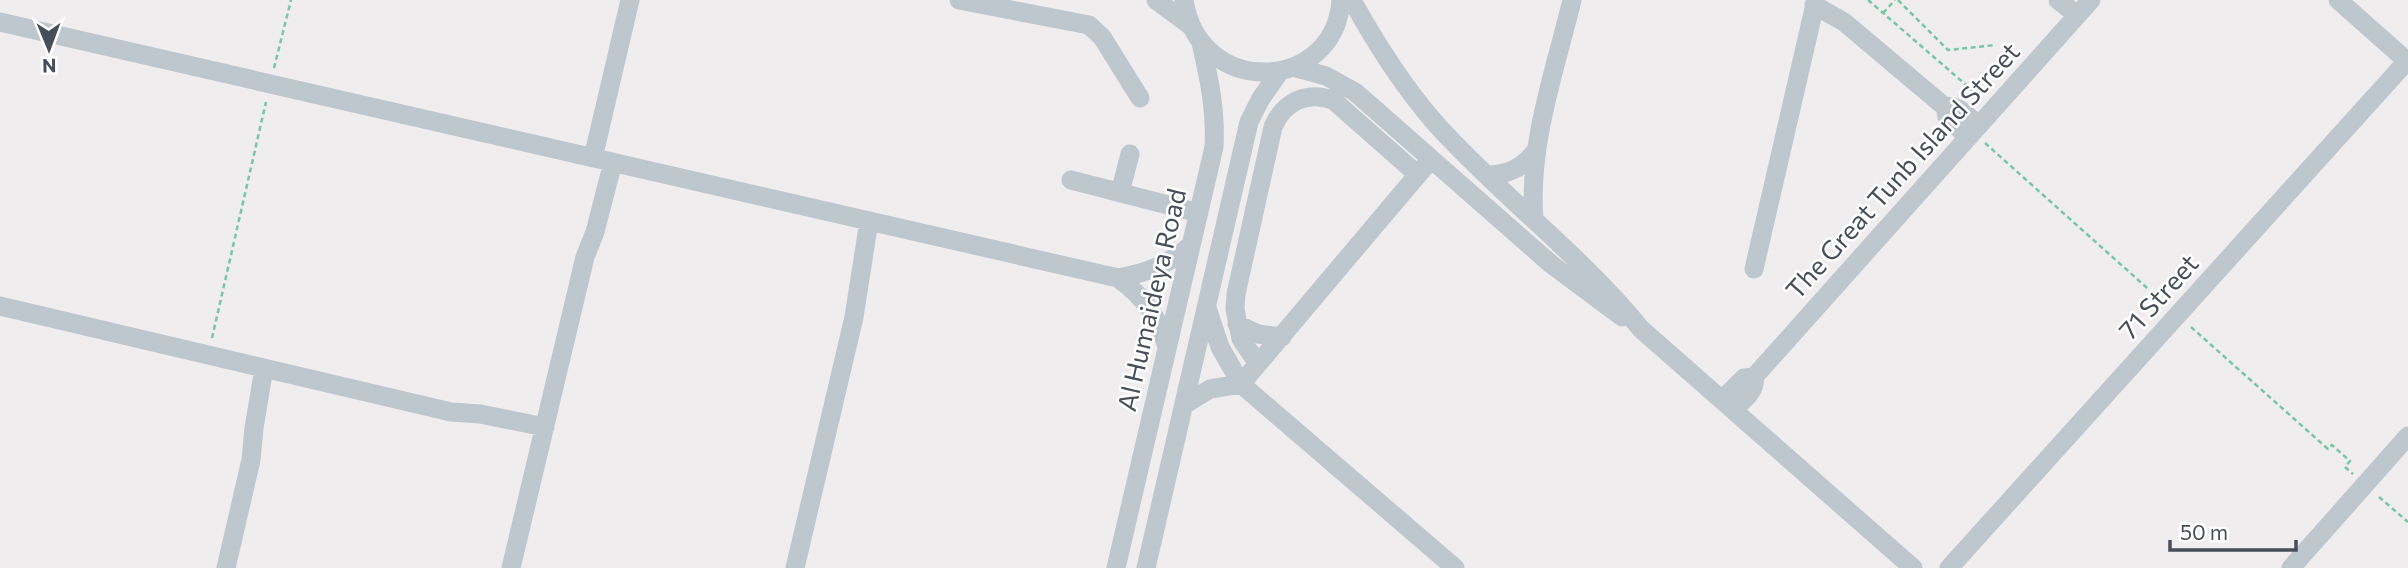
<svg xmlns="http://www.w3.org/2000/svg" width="2408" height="568" font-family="Commissioner,sans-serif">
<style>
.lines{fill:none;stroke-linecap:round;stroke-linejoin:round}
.path{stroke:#78c6a7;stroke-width:2.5;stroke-dasharray:5 3.5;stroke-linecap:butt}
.minor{stroke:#bec6ce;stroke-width:19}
.labels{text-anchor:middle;stroke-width:5;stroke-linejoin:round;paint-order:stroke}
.street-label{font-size:26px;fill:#464e59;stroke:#fff}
</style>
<rect width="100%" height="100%" fill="#efeded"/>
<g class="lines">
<path class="path" d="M1868,0L1980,97
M1898,0L1948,50L1996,45
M1883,13L1895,0
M274,68L291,0
M1985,143L2165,304
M2191,327L2328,449L2332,445L2350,461L2345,467L2353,474
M212,338L266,102
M2379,497L2408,522"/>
<path class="minor" d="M959,0L1089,25L1102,37L1140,98
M1156,0L1191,26
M1184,0C1199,99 1335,93 1341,0
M1352,0C1376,44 1403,86 1436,124C1501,196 1580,254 1641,329L1913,568
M2058,0L2077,15
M2338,0L2408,62
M1814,5L1844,22L1945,107C1959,104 1969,117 1978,126
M0,22L1118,278C1144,297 1158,316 1167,347
M1293,67L1326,76L1355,92L1551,264L1622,317
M1945,107L1947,117L1968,137
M593,158L630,0
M1486,175C1508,175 1523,168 1536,150
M1071,180L1199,213
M1120,193L1130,154
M1534,219C1528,145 1555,71 1572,0
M1754,269L1816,0
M1118,278C1146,273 1168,265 1190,246
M0,306L451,412L480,414L545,427
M1207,308L1220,347L1241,384L1455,568
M1237,324L1258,334L1282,337
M1258,364L1241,339L1235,309L1236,294L1273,127C1284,101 1307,91 1333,100L1418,175
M1722,400L1744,378L1754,377
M1184,405L1210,389L1241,384L1426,165
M1733,410C1742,401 1757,391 1754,377L2091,0
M226,568L251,460L254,428L264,368
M511,568L585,257L595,232L613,162
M795,568L854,317L869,221
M1116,568L1214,147C1216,110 1209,78 1201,43
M1146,568L1249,122L1260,100L1280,71
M1949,568L2407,61
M2291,568L2408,436"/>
</g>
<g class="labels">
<g class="street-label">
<text transform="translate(1903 171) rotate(-48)" y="9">The Great Tunb Island Street</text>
<text transform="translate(2159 297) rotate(-48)" y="9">71 Street</text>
<text transform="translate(1152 300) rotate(-77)" y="9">Al Humaideya Road</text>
</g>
</g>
<g transform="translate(49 49) rotate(179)" stroke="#ffffff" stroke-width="5" paint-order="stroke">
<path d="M0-5L12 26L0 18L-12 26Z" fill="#464e59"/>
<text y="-10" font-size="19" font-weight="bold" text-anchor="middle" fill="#464e59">N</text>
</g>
<path d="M2170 540v10h126v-10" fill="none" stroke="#464e59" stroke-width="3.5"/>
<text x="2180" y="540" font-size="21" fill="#464e59" stroke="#ffffff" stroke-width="5" paint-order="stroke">50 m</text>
</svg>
